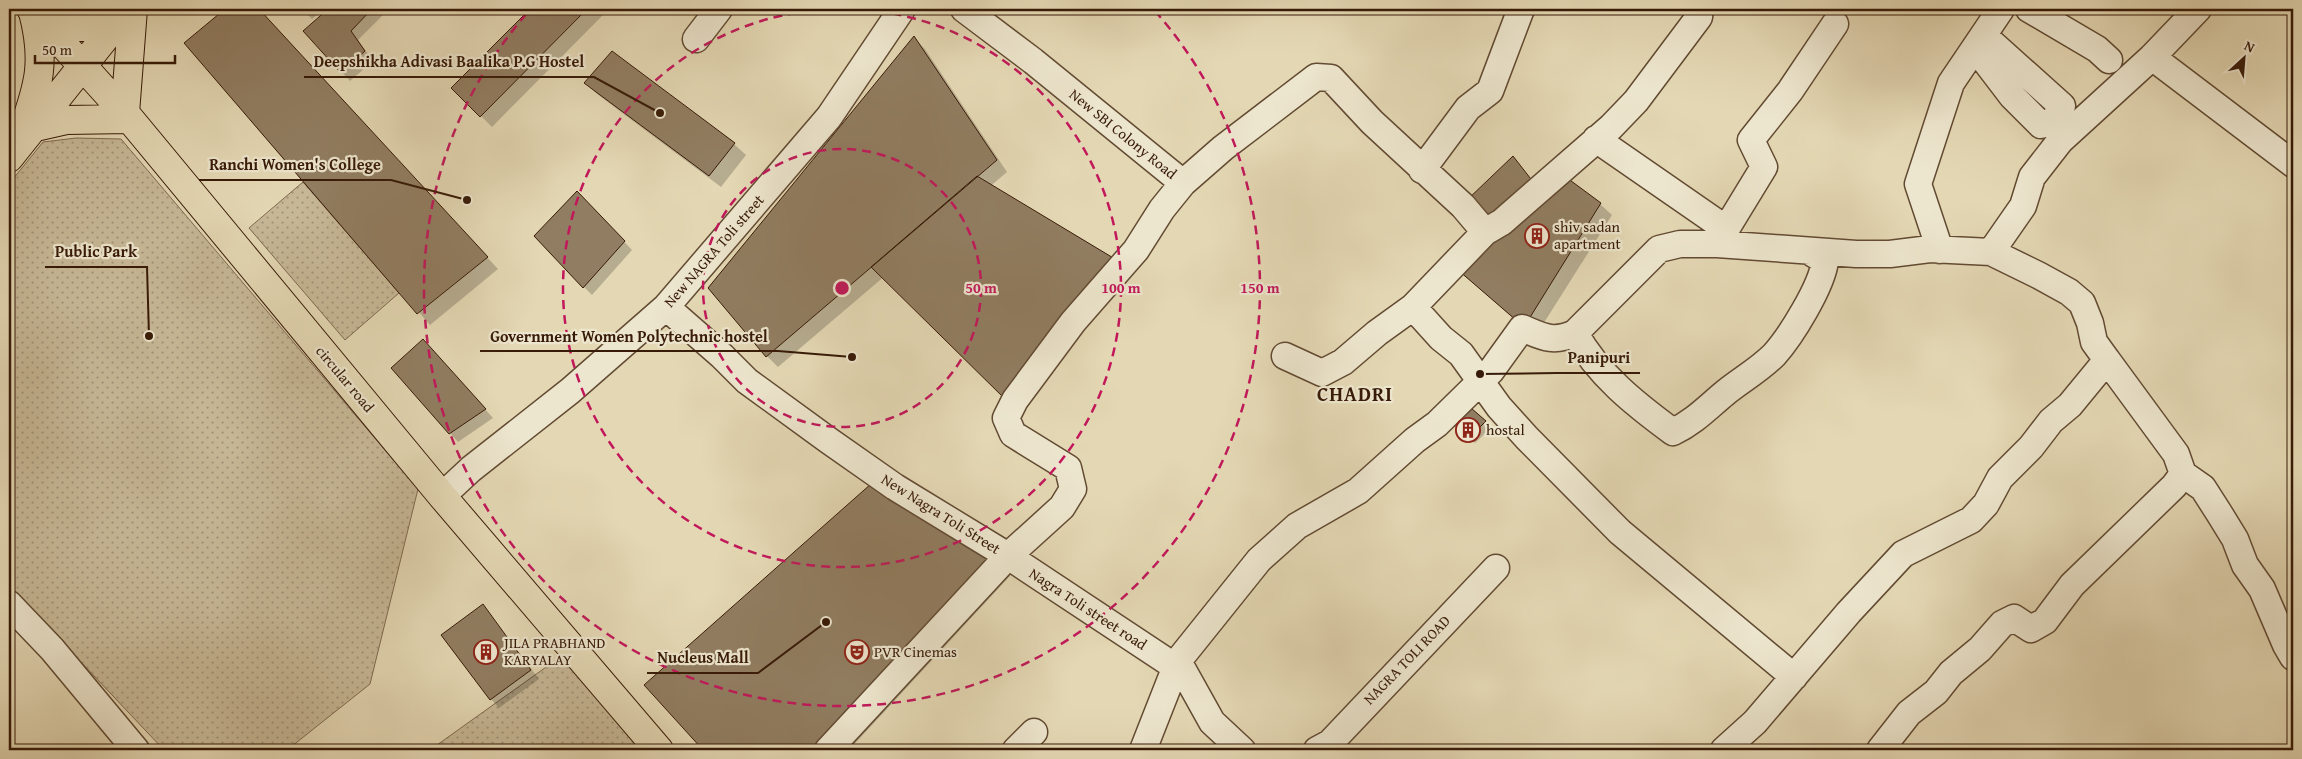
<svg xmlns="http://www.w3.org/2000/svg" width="2302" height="759" font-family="'Gentium Book Plus',serif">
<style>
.green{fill:url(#green-dots);stroke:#7f694f}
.shadow{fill:#0003}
.building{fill:#917d61;stroke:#371a07}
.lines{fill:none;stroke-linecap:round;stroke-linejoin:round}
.minor-casing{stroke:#624a32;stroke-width:29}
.major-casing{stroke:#371a07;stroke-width:30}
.minor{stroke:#ede6ce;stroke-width:26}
.major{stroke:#e4d8b4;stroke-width:28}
.ring{fill:none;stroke:#c2185b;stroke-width:2.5;stroke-dasharray:9 6}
.labels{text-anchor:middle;stroke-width:4.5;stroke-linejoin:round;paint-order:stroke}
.street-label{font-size:15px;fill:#371a07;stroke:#ede6ce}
.poi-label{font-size:15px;fill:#371a07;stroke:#ede6ce;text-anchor:start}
.district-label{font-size:20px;font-weight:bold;letter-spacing:1px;fill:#371a07;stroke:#ede6ce}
.centre{fill:#c2185b;stroke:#ede6ce;stroke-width:2.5}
.ring-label{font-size:15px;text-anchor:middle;font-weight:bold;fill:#c2185b;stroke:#ede6ce;stroke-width:4.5;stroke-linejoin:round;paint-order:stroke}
.leader{fill:none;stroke:#371a07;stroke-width:2}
.callout-dot{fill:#371a07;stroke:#ede6ce;stroke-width:2}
.callout-label{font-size:16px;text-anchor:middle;font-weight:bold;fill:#371a07;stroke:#ede6ce;stroke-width:4.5;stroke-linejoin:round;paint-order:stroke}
</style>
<defs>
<pattern id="green-dots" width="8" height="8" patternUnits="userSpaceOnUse" patternTransform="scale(1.25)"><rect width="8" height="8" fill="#c7b897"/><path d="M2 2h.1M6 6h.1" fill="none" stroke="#a29579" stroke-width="1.8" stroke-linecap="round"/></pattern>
</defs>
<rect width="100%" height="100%" fill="#e4d8b4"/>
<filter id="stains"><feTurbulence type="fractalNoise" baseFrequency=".004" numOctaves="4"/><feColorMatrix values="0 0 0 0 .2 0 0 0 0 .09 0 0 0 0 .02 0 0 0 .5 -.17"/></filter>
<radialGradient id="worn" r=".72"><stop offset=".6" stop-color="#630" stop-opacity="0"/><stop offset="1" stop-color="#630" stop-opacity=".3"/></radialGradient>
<path class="green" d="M76,138L121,139L418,489L370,684L287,750H164L9,586V184L43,142Z
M303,182L399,293L345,340L249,228Z
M563,655L653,750H430Z"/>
<path class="shadow" d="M227,9H258L498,269L430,325L186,43Z
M302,9H324L312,19Z
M330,9H385L387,11L358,40L373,61L350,81L305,32Z
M531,9H609L492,127L453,88Z
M914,38L925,49L1007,172L778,367L767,356Z
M612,52L734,144L746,155L721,187L597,94L586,83Z
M1513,158L1541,191L1600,204L1612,215L1535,337L1471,281Z
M586,201L632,250L592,295L584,287Z
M431,349L493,418L458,442L450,433Z
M1471,410L1491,428L1475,443L1454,422Z
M995,560L1010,576L849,750H704L646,685Z
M483,606L539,679L499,708L491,699Z"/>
<path class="building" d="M225,9H259L488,257L417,314L184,43Z
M328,9H372L351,31L365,51L341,73L303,31Z
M530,9H587L480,117L451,88Z
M914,36L997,160L766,357L708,288Z
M612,51L735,143L709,176L584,83Z
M1513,156L1534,183L1494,225L1466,201Z
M1559,172L1601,203L1524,327L1458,270Z
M977,176L1115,259L1006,400L871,267Z
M577,191L625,241L583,288L534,236Z
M423,339L486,409L449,434L391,368Z
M1471,408L1486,421L1468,439L1452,422Z
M872,483L996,559L819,750H703L644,685Z
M483,604L531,670L490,700L441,635Z"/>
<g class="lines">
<defs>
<path id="minor" d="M2029,9L2097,49L2109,60
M1984,36L2062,106L2053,122L2041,125L2012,96L1983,58Z
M696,39L719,9
M2152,57L2293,164
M1596,139L1726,229
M1422,170L1468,108L1490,91L1521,9
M1183,183L1223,148L1316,77L1331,78L1372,122L1463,206L1485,232L1413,307L1377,333L1343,362L1322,373L1285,356
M1485,232L1502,222L1611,127L1636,101L1699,17L1700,9
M1717,244L1764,167L1751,140L1790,91L1835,24
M1940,250L1918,184L1951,83L2001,9
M1991,252L2023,206L2032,177L2060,141L2152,57L2198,9
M666,307L722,356L747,381L828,440L895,487L1008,556L1168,662L1178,661L1143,750
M1413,307L1441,338L1461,354L1499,407L1527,438L1620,532L1794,677
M1575,333C1598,375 1635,404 1673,432C1694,422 1708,407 1725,393C1741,380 1759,370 1774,355C1791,336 1822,286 1825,261L1812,253
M442,496L471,469L570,391L666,307L829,117L902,9
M9,604L52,649L136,750
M828,750L1008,556L1062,507L1073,489L1068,468L1013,434L1006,418L1015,400L1073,322L1136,250L1162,209L1183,183L1033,61L964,9
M1016,750L1034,732
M1242,750L1212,722L1178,661L1259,560L1297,526L1358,491L1415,440L1437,424L1491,371L1522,328C1543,337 1553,343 1575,333L1659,249L1680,244H1717L1856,254H1890L1930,249L1991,252L2038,275L2069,292L2082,303L2090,323L2094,342L2107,360
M1317,750L1330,743L1496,568
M1724,750L1755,722L1849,612L1903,554L1971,520L1986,504L2000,478L2031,447L2051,421L2070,405L2107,360L2176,454L2183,474
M1880,750L1909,713L1936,692L1951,673L1980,649L2002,624L2014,618L2031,629L2045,621L2072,585L2174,486L2183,474L2203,488L2219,513L2235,539L2245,565L2262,589L2286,645L2293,657"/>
<path id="major" d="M31,9L125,113L442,496L659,750
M48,27H115
M125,113L133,9
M35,127L66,120L129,119
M22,133C39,85 46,62 33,12
M9,158L128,9"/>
</defs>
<use href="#minor" class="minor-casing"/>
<use href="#major" class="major-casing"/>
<use href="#minor" class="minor"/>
<use href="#major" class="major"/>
</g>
<g class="ring">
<circle cx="842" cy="288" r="139"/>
<circle cx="842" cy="288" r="279"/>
<path d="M1155 11A418 418 0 1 1 529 11"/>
</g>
<defs>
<symbol id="building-ring" viewBox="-11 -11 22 22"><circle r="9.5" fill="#ede6ce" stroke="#8f2418" stroke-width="1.5"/><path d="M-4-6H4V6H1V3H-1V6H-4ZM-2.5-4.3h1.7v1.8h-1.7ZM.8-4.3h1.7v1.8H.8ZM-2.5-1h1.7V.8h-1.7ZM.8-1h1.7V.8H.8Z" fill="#8f2418"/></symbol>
<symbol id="theatre-ring" viewBox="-11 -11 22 22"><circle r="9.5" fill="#ede6ce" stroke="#8f2418" stroke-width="1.5"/><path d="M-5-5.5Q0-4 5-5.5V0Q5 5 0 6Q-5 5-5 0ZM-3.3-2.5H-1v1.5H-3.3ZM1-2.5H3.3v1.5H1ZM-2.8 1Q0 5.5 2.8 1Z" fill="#8f2418"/></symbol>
</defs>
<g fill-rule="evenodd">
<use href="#building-ring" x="1523" y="222" width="28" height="28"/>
<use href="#building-ring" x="1454" y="416" width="28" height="28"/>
<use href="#building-ring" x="472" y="638" width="28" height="28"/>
<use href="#theatre-ring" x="843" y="638" width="28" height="28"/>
</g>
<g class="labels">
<g class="street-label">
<text transform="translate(1123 134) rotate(39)" y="5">New SBI Colony Road</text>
<text transform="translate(714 251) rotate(-49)" y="5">New NAGRA Toli street</text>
<text transform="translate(345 379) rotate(50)" y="5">circular road</text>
<text transform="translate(941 514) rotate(32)" y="5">New Nagra Toli Street</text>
<text transform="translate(1088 609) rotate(33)" y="5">Nagra Toli street road</text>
<text transform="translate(1407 660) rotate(-46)" y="5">NAGRA TOLI ROAD</text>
</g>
<g class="poi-label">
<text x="1554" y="232">shiv sadan<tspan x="1554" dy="17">apartment</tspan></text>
<text x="1486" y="435">hostal</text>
<text x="504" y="648">JILA PRABHAND<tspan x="504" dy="17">KARYALAY</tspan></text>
<text x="874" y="657">PVR Cinemas</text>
</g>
<g class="district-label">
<text x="1355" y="401">CHADRI</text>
</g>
</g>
<circle cx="842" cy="288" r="8" class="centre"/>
<g class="ring-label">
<text x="981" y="293">50 m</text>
<text x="1121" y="293">100 m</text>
<text x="1260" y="293">150 m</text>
</g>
<path class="leader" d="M660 113L594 77H304M467 200L391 180H199M149 336L147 267H45M852 357L778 351H480M1480 374L1557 373H1640M826 622L758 673H647"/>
<g class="callout-dot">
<circle cx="660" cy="113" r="5"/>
<circle cx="467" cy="200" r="5"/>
<circle cx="149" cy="336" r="5"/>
<circle cx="852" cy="357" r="5"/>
<circle cx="1480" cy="374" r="5"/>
<circle cx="826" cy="622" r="5"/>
</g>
<g class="callout-label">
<text x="449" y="67">Deepshikha Adivasi Baalika P.G Hostel</text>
<text x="295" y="170">Ranchi Women's College</text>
<text x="96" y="257">Public Park</text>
<text x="629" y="342">Government Women Polytechnic hostel</text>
<text x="1599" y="363">Panipuri</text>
<text x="703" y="663">Nucleus Mall</text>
</g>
<rect width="2302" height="759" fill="none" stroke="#e4d8b4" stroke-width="30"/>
<rect x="10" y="10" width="2282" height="739" fill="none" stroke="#371a07" stroke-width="2.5"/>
<rect x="15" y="15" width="2272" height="729" fill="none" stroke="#371a07"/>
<g transform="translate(2244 58) rotate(26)" stroke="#ede6ce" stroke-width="4" paint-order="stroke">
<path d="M0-4L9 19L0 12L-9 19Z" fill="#371a07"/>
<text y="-8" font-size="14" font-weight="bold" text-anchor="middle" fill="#371a07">N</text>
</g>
<path d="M35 55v8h140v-8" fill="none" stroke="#371a07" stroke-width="2.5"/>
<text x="42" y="55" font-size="15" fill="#371a07" stroke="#ede6ce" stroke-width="4" paint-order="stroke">50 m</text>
<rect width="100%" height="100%" filter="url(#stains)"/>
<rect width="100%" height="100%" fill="url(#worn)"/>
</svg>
